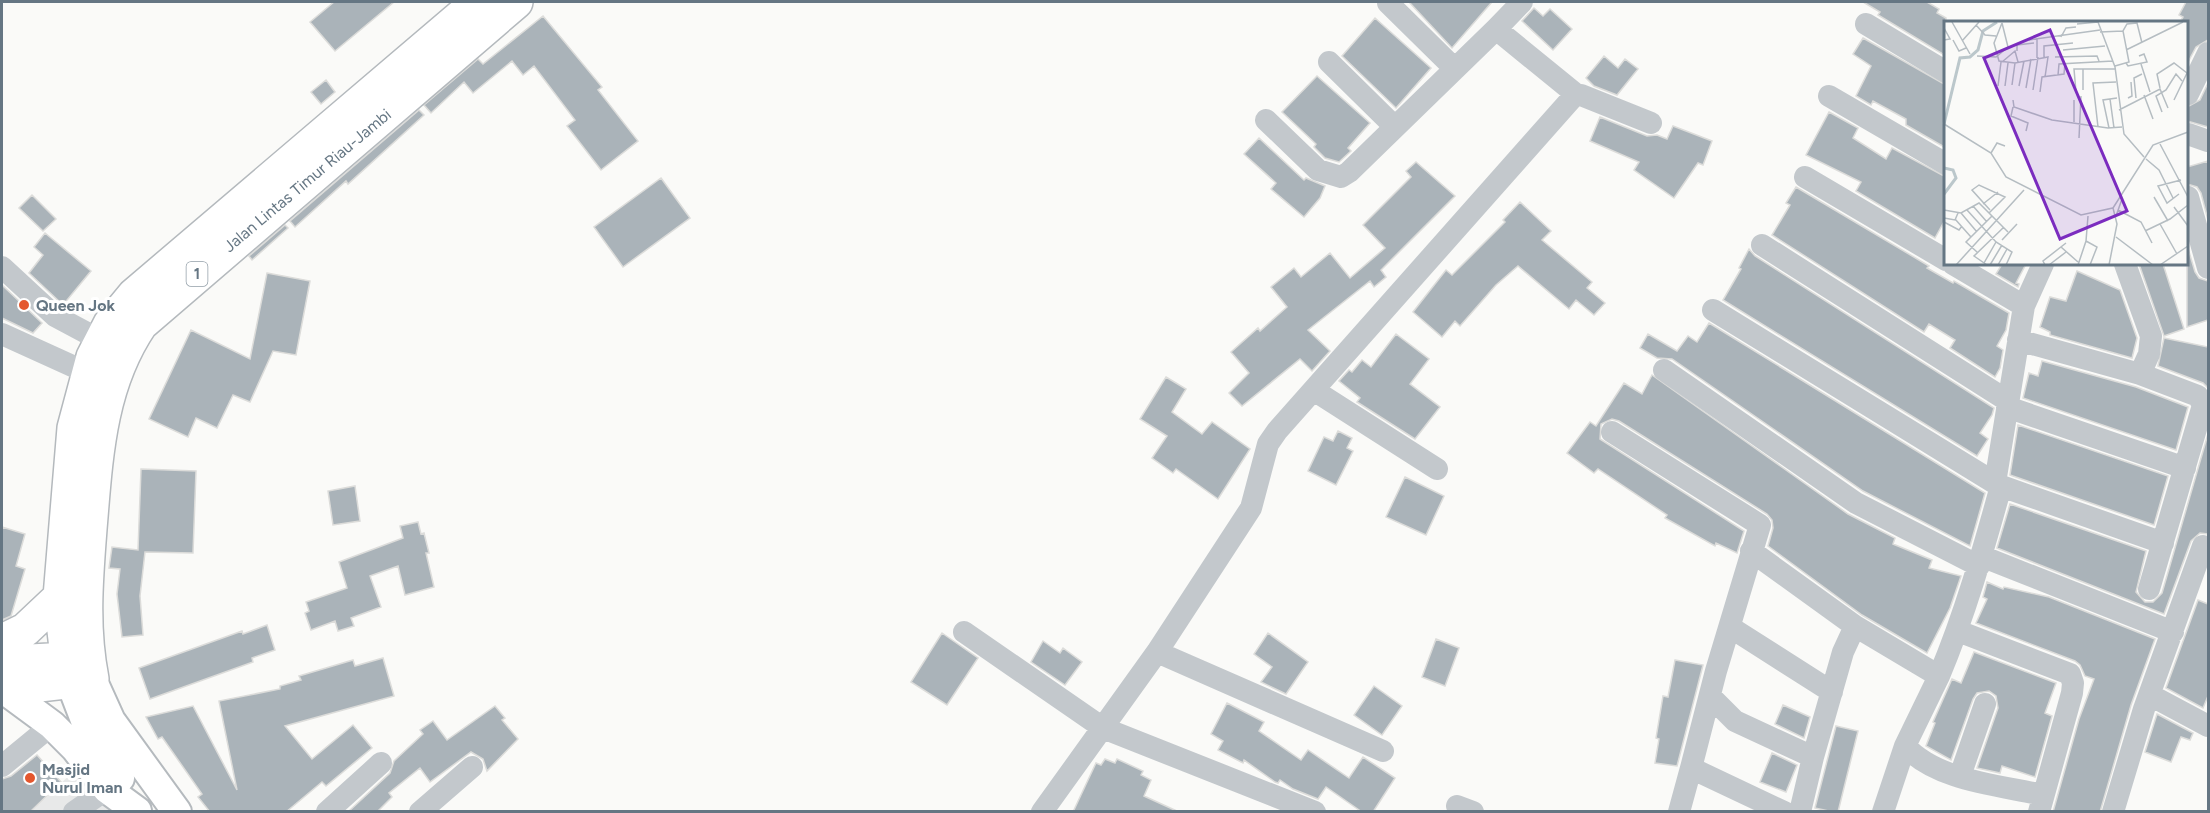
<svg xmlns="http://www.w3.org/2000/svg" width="2210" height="813" font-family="Figtree,sans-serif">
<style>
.built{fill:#e8e9e9}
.building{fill:#aab3b9;stroke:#dcdcda;stroke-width:1.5}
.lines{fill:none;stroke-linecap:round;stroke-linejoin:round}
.major-casing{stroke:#b5babe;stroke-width:32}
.highway-casing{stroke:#b4b9bd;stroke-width:36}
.minor{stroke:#c3c8cc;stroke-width:22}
.major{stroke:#fff;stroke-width:28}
.highway{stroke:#fff;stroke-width:33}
.poi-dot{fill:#e4572e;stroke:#fff;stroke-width:2}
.labels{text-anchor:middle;stroke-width:6;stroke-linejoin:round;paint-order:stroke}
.shield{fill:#fff;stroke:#939fa8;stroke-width:1.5}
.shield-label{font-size:15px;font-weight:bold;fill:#657683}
.street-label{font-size:16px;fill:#657683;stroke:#fff}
.poi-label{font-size:16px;font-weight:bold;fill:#657683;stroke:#fff;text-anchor:start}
.inset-river{fill:none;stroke:#bbc7cb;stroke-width:3}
.inset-road{fill:none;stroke:#b5bdc2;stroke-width:1.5}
.view{fill:#7b2cbf;fill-opacity:0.15;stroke:#7b2cbf;stroke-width:3}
.inset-edge{fill:none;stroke:#657683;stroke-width:3}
</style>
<rect width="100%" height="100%" fill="#fafaf8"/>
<path class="built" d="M77,768L117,812H31Z"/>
<path class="building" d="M334,2H394L335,51L310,22Z
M1409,2H1492L1452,48Z
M1863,2H1927L1939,9L1937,13L1946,18V56L1878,15L1880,12Z
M2186,2H2208V40L2196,47L2187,64V22H2180L2183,17L2179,15Z
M1534,8L1543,16L1550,9L1572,29L1553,50L1522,21Z
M543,16L602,87L598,90L638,141L601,170L567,126L575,120L534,66L523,75L512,61L473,93L464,82L431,113L424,105L478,59L483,64Z
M1375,18L1431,68L1396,108L1342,56Z
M1863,38L1946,85V148L1906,125V119L1873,101L1871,105L1856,96L1871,66L1853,54Z
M1604,56L1618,68L1625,59L1638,69L1617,95L1594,86L1586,78Z
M1317,76L1370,123L1348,148L1351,151L1339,162L1325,158L1314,147L1316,144L1282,112Z
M326,80L335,92L321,104L311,92Z
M2208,83V127L2187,121V107L2200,100Z
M419,110L424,115L348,184L346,181L295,227L290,221Z
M1829,112L1858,128L1853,138L1886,159L1892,148L1946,177V218L1935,238L1856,191L1861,182L1806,155Z
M1600,117L1647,136L1657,135L1667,139L1673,126L1712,141L1703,165L1698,163L1674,198L1634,170L1639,162L1590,141Z
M1259,138L1304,180L1306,178L1325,186L1320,198L1304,217L1271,189L1276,183L1244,154Z
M2208,161V220L2201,193L2197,187L2187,184V167Z
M1416,162L1455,196L1381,270L1386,277L1374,287L1370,281L1308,330L1330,351L1312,371L1300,359L1242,406L1229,393L1249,373L1231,352L1258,328L1260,331L1287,307L1271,287L1294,268L1301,277L1330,253L1350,278L1385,248L1363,225L1411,177L1406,171Z
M661,178L690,218L623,267L594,227Z
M1796,187L1929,266L1927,268L1953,283L1954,281L2009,313L2006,330L1997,346L2003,350L2000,368L1995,377L1950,348L1955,340L1929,324L1924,332L1772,235L1790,205L1786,203Z
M32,195L56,219L43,231L19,208Z
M1520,202L1551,231L1542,240L1592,282L1587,288L1605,303L1594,315L1576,300L1569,309L1518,266L1496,285L1460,326L1455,321L1442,337L1413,312L1446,270L1452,275L1505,222L1503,220Z
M285,225L288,228L252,260L249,256Z
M45,233L91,271L63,305L29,273L43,255L34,247Z
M2187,245L2195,272L2199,278L2208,281V320L2187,327Z
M1749,249L1755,256L1994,408L1992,415L1980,433L1988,439L1977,456L1723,300L1741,269L1739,268Z
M2002,264H2026L2016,283L2019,284L2018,287L1996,274Z
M2139,264H2163L2184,329L2164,336Z
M2077,271L2120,290L2137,338L2132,358L2050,335V332L2040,327L2050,297L2066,301Z
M267,273L310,281L296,355L273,351L250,402L233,395L217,428L196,418L188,437L149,419L191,330L250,359Z
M2,285L42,323L33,333L2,318Z
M1709,323L1985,493L1970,546L1863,491L1672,359L1657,358L1640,348L1648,334L1677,351L1688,336L1697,342Z
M1396,334L1429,359L1410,384L1440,407L1415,439L1357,402L1360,398L1339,381L1349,370L1352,372L1362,360L1371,367Z
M2164,338L2208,347V388L2203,383L2158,366Z
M2042,361L2136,387L2188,407L2176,450L2023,398L2029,373L2038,376Z
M1652,375L1848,514L1895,538L1893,544L1932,560L1929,568L1961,576L1950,608L1927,653L1862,615L1768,546L1773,528L1772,520L1767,514L1619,421L1612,419L1601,424L1600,439L1744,531L1737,553L1716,543L1715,546L1665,518L1667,515L1598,469L1594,473L1567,453L1590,422L1596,426L1624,383L1642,394Z
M1166,377L1186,389L1172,412L1202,434L1212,422L1250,449L1218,499L1176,469L1173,473L1152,458L1167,436L1140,419Z
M2018,425L2168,476L2154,525L2010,475Z
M1338,431L1352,438L1347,448L1353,451L1336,485L1308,471L1324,437L1333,441Z
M2208,434V534L2200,533L2191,541L2164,614L1997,548L2010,504L2146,551L2136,592L2145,602H2153L2162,593Z
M141,469L196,471L193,553L145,552L140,596L143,635L122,637L117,594L120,569L109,568L112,547L138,550Z
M1405,477L1444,496L1426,535L1386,517Z
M355,486L360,521L333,525L328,491Z
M418,522L421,534L424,533L429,553H426L434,587L405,595L398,566L370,576L381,607L351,618L354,626L338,631L335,621L311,630L305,613L309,611L306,602L347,588L339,562L403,538L400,526Z
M2,527L25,534L16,566L25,569L11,616L2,620Z
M1987,582L2003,589L2004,587L2049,597L2155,639L2131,705L2100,812H2053L2079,719L2094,679L2085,676L2080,665L2075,661L1976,623L1987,599L1983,597Z
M2198,600L2208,604V696L2203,708L2166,688Z
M267,625L275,650L252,658L253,662L150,699L139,668L242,631L243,634Z
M942,633L978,658L947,705L911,682Z
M1268,633L1308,662L1286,694L1261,682L1272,667L1254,654Z
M1436,639L1459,648L1445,686L1422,677Z
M1043,641L1060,653L1063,648L1082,662L1065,685L1031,662Z
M1974,652L2056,683L2045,713L2052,716L2035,777L2002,766L2000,773L1977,768L1998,708L1996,696L1989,691L1977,693L1973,699L1951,760L1926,746L1935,723L1933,722L1952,679L1961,683Z
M383,658L394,696L285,726L312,759L353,725L372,748L326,786L322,782L286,812H210L198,797L202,794L162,737L158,739L146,717L193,706L237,790L219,701L280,689V686L301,680L299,676L353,660L355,666Z
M1675,660L1703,665L1677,766L1655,763L1659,739L1656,738L1663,696L1668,697Z
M1374,686L1402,706L1382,735L1354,715Z
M1227,703L1264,722L1259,731L1301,760L1308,750L1349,778L1363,757L1395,778L1373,812H1362L1326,787L1318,799L1293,789L1280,780L1278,783L1275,782L1244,760L1243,763L1218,750L1223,741L1211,734Z
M1783,705L1810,717L1804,738L1775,724Z
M495,706L505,718L502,720L518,739L487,771L483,759L471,752L430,782L420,768L389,793L392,797L377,812H348L390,773L394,761L423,734L420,730L433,721L447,740Z
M2157,714L2193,733L2190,740L2181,737L2171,762L2145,752Z
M1836,726L1858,731L1838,812H1833L1815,808Z
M1772,753L1797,765L1786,792L1760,782Z
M37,755L61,782L30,812H2V779L11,776Z
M1105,759L1115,763L1117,759L1143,771L1141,775L1151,780L1144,796L1179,812H1073L1096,763L1101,765Z"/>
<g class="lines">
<defs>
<path id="major" d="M92,679L111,721L177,812
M70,681L88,728L120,778
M2,688L52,725L75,748L107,789L137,811"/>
<path id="highway" d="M2,641L25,630L60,597
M2,656L31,661L86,658
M69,673L60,597L74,428L93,357L110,324L134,295L478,2
M2,682L39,685L92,679C82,628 86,580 90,529C96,457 99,386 141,324L516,2"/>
</defs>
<use href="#major" class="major-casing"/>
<use href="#highway" class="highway-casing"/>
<path class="minor" d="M1388,3L1455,69
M1866,24L1946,72
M1496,29L1522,2
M1329,62L1395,127
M2188,94L2208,53
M1829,96L1946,164
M1266,120L1318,170L1341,177L1349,172L1496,29L1577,95
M2188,134L2208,141
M1805,177L1946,260
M2188,197L2208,268
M1762,245L2008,401
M1953,264L2024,306
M2,267L55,316L100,340
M1713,310L1995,483
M2,334L101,379
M2018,340L2140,374L2149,354L2151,336L2125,264
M1664,370L1856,503L1979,566
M2140,374L2198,396L2203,405L2149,589
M1315,391L1437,469
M2007,407L2185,468
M1612,432L1760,525L1716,671L1691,768L1784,812
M2001,486L2163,543
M1751,551L1855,626L1939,676C1965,614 1983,551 2001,486L1995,483L2024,306L2043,264
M1981,556L2173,632
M1730,627L1832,692
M1958,631L2070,674L2073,683L2072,693L2039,812
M964,632L1103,728L1315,812
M1157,652L1383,751
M1939,676L1905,746C1937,781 1999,785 2043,795
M2150,695L2208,726
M1710,696L1735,721L1813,757L1800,812
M1813,757L1843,652L1855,626
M2,766L52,725
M1960,776L1985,704
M1457,806L1473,812
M74,812L120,780
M327,812L381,763
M420,812L472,767
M1042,812L1157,652L1251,508L1268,444L1277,431L1574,96L1581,95L1651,123
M1679,812L1691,768
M1883,812L1905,746
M2113,812L2144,709L2203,546"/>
<use href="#major" class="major"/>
<use href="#highway" class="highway"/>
</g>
<g class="poi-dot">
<circle cx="24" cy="305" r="6"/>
<circle cx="30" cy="778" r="6"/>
</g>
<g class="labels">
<rect class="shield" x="186.5" y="262" width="21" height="24" rx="4.5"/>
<g class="shield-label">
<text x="197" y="279">1</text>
</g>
<g class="street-label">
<text transform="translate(307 180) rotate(-40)" y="6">Jalan Lintas Timur Riau-Jambi</text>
</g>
<g class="poi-label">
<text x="36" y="311">Queen Jok</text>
<text x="42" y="775">Masjid<tspan x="42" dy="18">Nurul Iman</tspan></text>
</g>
</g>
<g transform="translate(1944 21)">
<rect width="244" height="244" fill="#fafaf8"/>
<path class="inset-river" d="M0,103L16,37L26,36L34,29L39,10L53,1M0,147L9,149L12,157L0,173"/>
<path class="inset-road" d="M8,1L26,33M154,1L171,46L180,113L200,136M58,2L50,22L55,40L71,42L104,36L101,56M133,3L154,1M32,4L41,14L52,15M156,11L179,10M117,16L122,7L132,6M93,18V37M0,19L6,18L0,7M9,19L15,30L22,27M85,19L156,9M18,20L35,1M119,29L161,25M182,29L239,1M73,30V24L90,22M33,35L52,36L64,26L58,2M100,36V25L129,22M111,36L153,35L155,40M58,41L71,30L74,41M182,42L184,45L203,41L200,33L195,35M197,43L206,71M171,45L185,41L179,10L183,3L193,2L198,22M139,48V69M114,54L115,43L169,40M68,64L71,42M54,65L57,41M61,65L64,42M75,65L80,40M82,67L87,38M216,67L213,53L230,42L243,52M89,69L94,36M96,71L98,56L120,53L121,42M132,71L130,48H172M200,74L209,98M184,77L188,75L187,61M192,77L190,57L198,53M166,78L170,107M69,79L70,86L108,99L164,107L178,106M230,79L244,50M69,86L67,95L84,102L82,110M175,89L216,68L224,87M218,91L212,75L222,69L232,53L238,60M130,101V79M0,103L47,132L62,156L137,194L169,187L173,203L165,244M154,106L149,62L172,61M165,107L159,79L173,77M135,117L137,75M216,123L244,176M47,132L53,122L61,125M202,138L215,149L229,177M235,173L223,182L214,165L237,159M210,176L224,200M39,183L54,171M29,185L43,201M230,186L244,205M169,187L209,124L244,111M0,189L17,192L35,182L64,211M23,189L52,221L68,231L62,244M174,189L197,201L208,222M17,192L33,211M45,192L61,176L35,164L28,169L46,189M172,195L178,178M0,197L11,199L14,192M11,198L27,216M0,201L15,209L18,205M216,203L233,233M201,210L226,198L244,184M172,216L209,244M58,219L73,203M142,220L153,226L146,244M117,226L134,241M33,231L22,221L48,195M40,242L52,221M12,244L80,169M43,244L30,235L60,206M46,244L58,224M54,244L63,228M101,244L99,240L122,222M105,244L122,231M134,244L142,220L144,195M216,244L244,225"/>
<path class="view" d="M106,9L183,190L116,218L40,37Z"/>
<rect width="244" height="244" class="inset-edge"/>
</g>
<rect width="2210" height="813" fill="none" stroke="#657683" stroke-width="6"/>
</svg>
